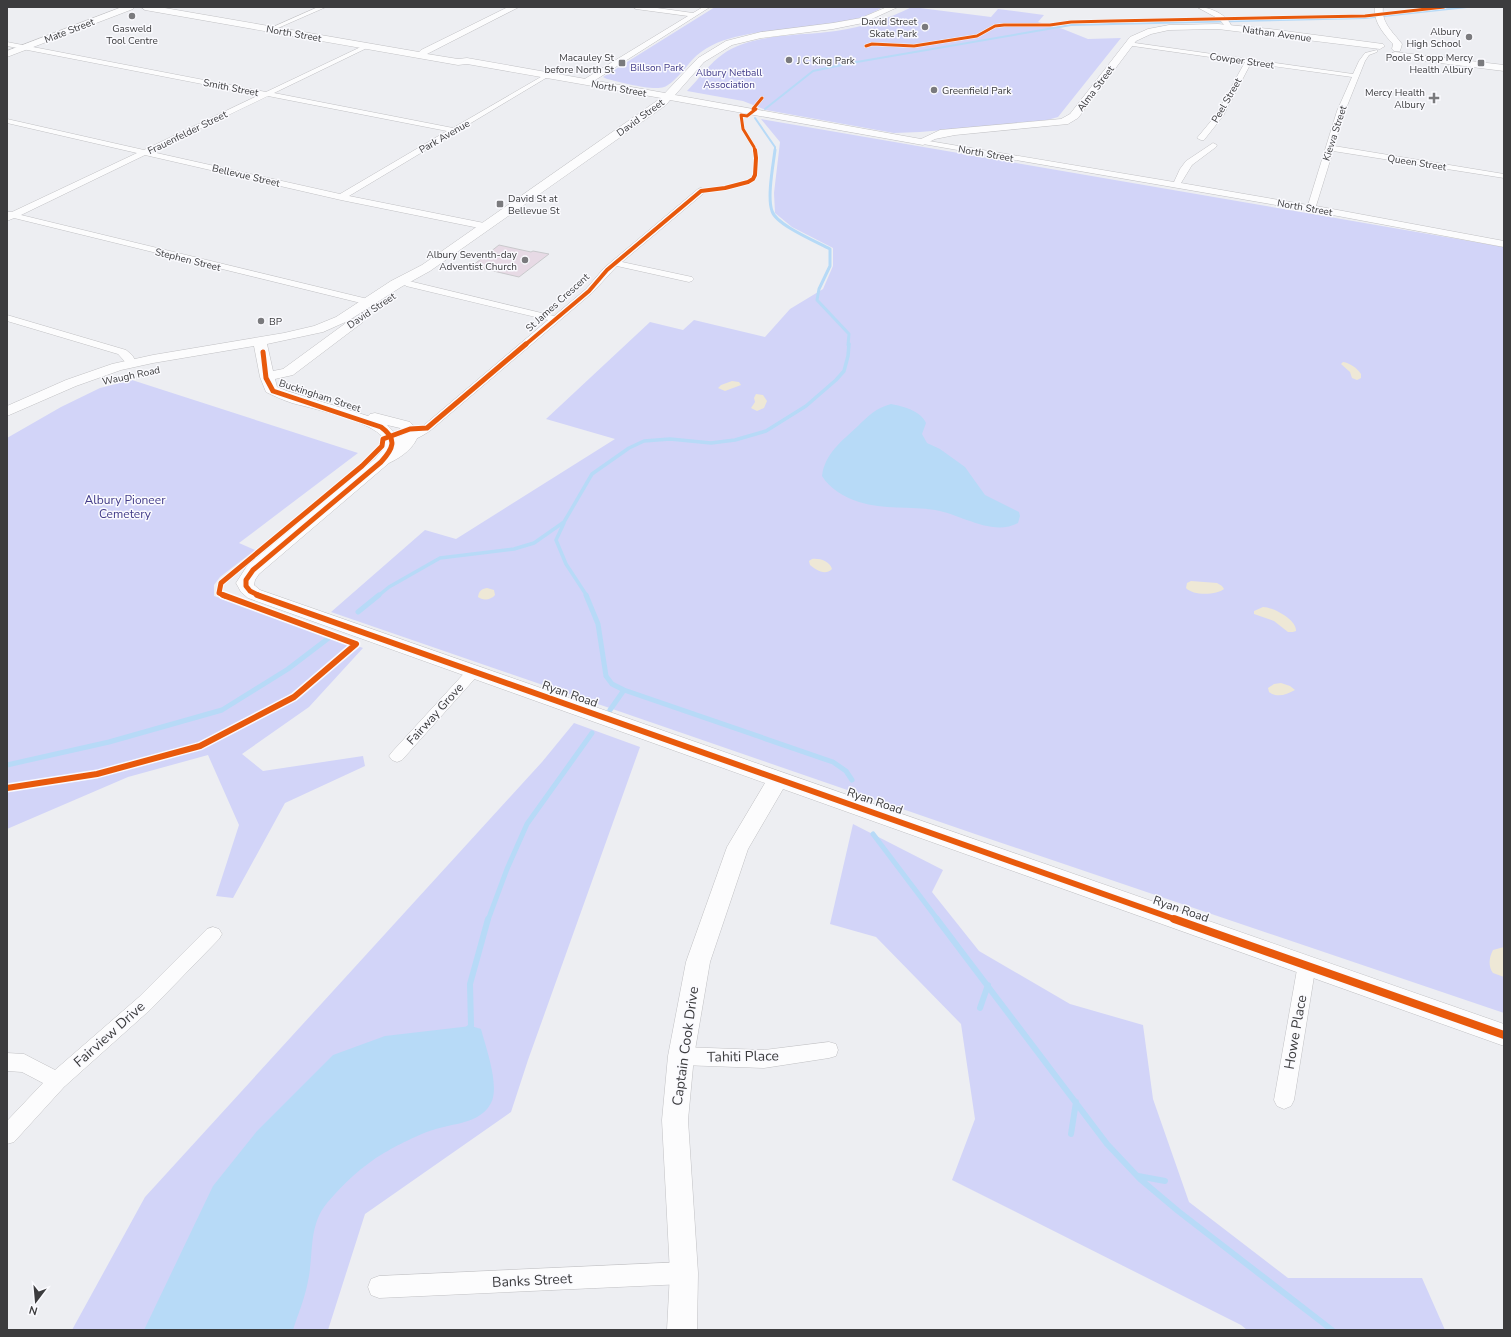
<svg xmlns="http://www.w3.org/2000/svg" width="1511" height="1337" font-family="'Nunito Sans',sans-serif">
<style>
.green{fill:#d2d4f8}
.sand{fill:#eee8d6}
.water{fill:#b7daf7}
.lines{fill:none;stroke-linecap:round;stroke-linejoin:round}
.stream-far4{stroke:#b7daf7;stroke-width:2}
.stream-far3{stroke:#b7daf7;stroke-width:3}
.stream-far2{stroke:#b7daf7;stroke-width:3.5}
.stream-far1{stroke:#b7daf7;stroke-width:5}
.stream{stroke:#b7daf7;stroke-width:6}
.building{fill:#e7dae5;stroke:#c9c9cc}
.street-casing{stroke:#c1c1c4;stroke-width:1}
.secondary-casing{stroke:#c1c1c4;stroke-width:1}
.street{fill:#fcfcfd;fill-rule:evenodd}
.secondary{fill:#fcfcfd;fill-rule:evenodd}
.cycleway-far4-casing{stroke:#fafafe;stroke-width:4}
.cycleway-far3-casing{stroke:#fafafe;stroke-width:5.5}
.cycleway-far2-casing{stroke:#fafafe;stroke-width:7}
.cycleway-far1-casing{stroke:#fafafe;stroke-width:9}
.cycleway-casing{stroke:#fafafe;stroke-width:11}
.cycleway-far4{stroke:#e8590c;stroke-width:3}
.cycleway-far3{stroke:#e8590c;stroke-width:4}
.cycleway-far2{stroke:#e8590c;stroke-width:5}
.cycleway-far1{stroke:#e8590c;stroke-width:6}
.cycleway{stroke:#e8590c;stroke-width:8}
.poi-dot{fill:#7a7a7d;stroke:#fafafe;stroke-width:1.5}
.labels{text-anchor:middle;stroke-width:3;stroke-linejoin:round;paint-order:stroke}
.far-poi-label{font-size:10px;fill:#3c3c3e;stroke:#fafafe;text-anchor:end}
.far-street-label{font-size:10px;fill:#3c3c3e;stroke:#fafafe}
.far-park-label{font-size:10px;fill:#423c89;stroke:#fafafe}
.park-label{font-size:12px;fill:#423c89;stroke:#fafafe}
.street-label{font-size:12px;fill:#3c3c3e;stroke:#fafafe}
.near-street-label{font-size:14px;fill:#3c3c3e;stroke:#fafafe}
</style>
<rect width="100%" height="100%" fill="#edeef2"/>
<path class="green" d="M715,7H883C844,32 780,25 735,37C719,41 703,48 692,60C686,67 672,85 664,87C652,91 620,82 607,79L603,77Z
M912,7L991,17L998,9L1044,15L1038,22L1063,29L1088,39L1121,38L1058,117L1040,122L920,132L894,133L766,110L743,101L687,91C698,80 711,62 723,54C753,33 801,36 836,31C863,27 888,19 912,7Z
M761,119L1504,247V1013L975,834L331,612L425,530L456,539L615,439L546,419L650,322L683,330L694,320L765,337L790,309L823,289L833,266V248L792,227L775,213L774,193L780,142Z
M132,380L358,453L239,543L255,550L220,577L214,585V596L363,648L309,707L242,754L263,771L363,756L365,766L285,803L233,898L216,896L239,825L208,755L128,777L7,829V438L61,407L100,388Z
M574,723L640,747L528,1060L511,1112L365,1214L328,1330H72L145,1197L542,762Z
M853,824L943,870L932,892L979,951L1070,1004L1143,1025L1153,1099L1189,1202L1288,1278H1422L1445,1330H1247L1241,1325L952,1180L975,1119L961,1024L876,937L830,924Z"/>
<path class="sand" d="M1343,362C1350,363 1357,368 1361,374V378L1357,380L1352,378L1350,372L1341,364Z
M732,381L739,382L741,385L725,391L718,388L721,385Z
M756,394L763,395L767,401L764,408L757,411L751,408L755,402L754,398Z
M812,559C819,558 830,561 832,569C825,576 816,570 810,565L809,561Z
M1191,581L1217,583L1222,586L1224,589C1217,595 1193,596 1186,588L1187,583Z
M487,588L494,590L495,595C491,600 483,601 478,597C479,591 481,589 487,588Z
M1263,607C1273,607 1297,620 1296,631L1293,632H1288L1274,621L1254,614V611Z
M1281,683L1290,686L1295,690C1286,695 1277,698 1269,692L1268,688L1274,684Z
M1504,947V977L1493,973C1488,967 1489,957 1493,950Z"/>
<path class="water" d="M891,404C903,406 921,411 926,423L922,434L927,443L940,449L965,467L985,495L1019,512L1020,516L1018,523C992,537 961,514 935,510C910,506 884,510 859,502C844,497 830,489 822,476C825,453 842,441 858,426C868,416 876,408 891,404Z
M471,1026L481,1029C486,1048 500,1086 491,1103C480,1124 453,1123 433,1130C419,1134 396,1146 384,1153C362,1166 343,1184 327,1203C308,1226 314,1254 308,1281C305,1298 298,1314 293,1330H144L213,1186L257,1131L333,1055L385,1036Z"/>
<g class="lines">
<path class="stream-far4" d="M765,109L813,71L851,63L1071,25L1365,18L1467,7
M755,118L775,147V151"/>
<path class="stream-far3" d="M775,150C773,166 767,197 772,211C776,225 817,242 830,249V266L819,289L817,300L849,334L848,345"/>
<path class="stream-far2" d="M564,523L556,540L566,564L587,596
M378,596L389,587L440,558L514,549L534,543L564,522L592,474L629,448L644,441L670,439L711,443L735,440L766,431L806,406L836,380L844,371L848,356L849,344"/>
<path class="stream-far1" d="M586,595L598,624L606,676L612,684L624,690L610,710
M358,612L379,595
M624,690L833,762L846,771L852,780
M7,765L109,742L222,710L288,669L330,637
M873,834L938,920
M488,920L507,869L527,824L592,733"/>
<path class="stream" d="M937,919L1107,1144L1140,1179L1178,1211L1332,1330
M980,1008L988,985
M467,1030L471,1026L470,984L488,919
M1071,1134L1076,1102
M1138,1176L1165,1181"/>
</g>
<path class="building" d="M499,245L531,252L533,251L549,254L519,277L472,266Z"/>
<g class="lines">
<defs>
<path id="street" d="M318,7H326L278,28L273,27Z
M633,7H650L693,13L703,7H710L589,84H583V80L688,16L636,9Z
M1197,7C1210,7 1227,14 1232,27L1227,28L1219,19Z
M7,42L266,92L367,44L369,45V47L274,93L453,128L546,74L551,75L349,196L484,223L488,226L487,228L484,229L341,200L145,155L21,215L372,300L374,302L372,304L369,305L14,218L7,221V212H12L137,153L7,123V119L144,150L259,95L7,46ZM268,96L447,131L340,194L152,152Z
M1128,42L1353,74L1359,61L1365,53L1377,50V52L1369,55L1365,61L1345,111L1334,146L1504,174V178L1333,151L1316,206L1504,241V247L1311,211L923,144L919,142L923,140L1174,182L1180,169L1186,161L1213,143L1217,145L1216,147L1192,165L1181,183L1308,205L1337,111L1352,77L1251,63L1223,116L1204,140H1201L1197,138L1216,115L1245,62L1126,45V43Z
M701,188L704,189L705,191L704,193L622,262L692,277L694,279L692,281L689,282L617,266L592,293L431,430C421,437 409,444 397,441L395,439L397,437L412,433L423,426L548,320L406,286L404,284L406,282L409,281L554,316L586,289L604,268L698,189Z
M7,315L126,350L132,355L137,363L132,366L128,365L118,354L7,321Z
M474,666L479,668L481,671L479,674L402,760L397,762L392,760L389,756L392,752L469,668Z
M213,927L219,929L222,934L219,939L151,1009L64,1087L14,1142L7,1144V1121L43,1083L22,1072L7,1071V1053L24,1054L55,1070L139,997L207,929Z
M1307,956L1313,959L1316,964L1294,1100L1291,1106L1284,1109L1277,1106L1274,1100L1298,964L1301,959Z
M829,1042L836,1044L838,1050L836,1056L829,1058L764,1068L681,1065L674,1062L672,1056L674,1050L681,1047L764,1050Z
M684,1262L691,1266L695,1273L691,1280L684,1284L379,1298L371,1295L368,1287L371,1279L379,1276Z"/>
<path id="secondary" d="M122,7H134L133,9L7,57V51Z
M141,7H159L419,52L421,50L508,7H519L427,54L458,59L467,58L665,93L698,58L726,41L761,32L833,23L861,18L887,7H898L863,23L833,29L761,38L732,45L704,62L675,95L921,139L940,130L1061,119L1070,114L1130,37L1148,29L1169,25L1218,24L1270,29L1383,44L1385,46L1380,49L1218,29L1169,30L1151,34L1136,41L1078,118L1068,124L955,135L935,139L923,145L670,100L666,105L430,271L401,287L351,319H361L363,322L293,375L275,379L277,387L287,391L368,416L370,414L375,413L410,422L419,432C416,447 402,457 389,463L259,574L255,580L254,585L260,590L1504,1024V1046L783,789L748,849L710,962L694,1056L688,1120L698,1273L697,1330H667L670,1273L662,1120L668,1056L686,962L727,847L765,783L248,598L241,592L236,583L247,566L375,459L382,451L385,442C382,423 310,408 292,403C283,400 274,396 266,392L260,377L254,346L153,363L121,370L76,386L7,416V406L66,380L112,364L153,355L284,333L314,326L336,317L391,281L422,265L661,98L467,64L458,65L145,10ZM350,320L283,369L273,371L267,344L323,332ZM387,425L400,428L403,433L400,441L397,435Z
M1375,7H1383C1381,23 1393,32 1402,44L1400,51H1394L1392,49L1393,44C1384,34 1373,22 1375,7Z
M1395,52L1504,65V71L1392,57L1390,55L1392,53Z"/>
</defs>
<use href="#street" class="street-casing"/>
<use href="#secondary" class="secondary-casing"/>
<use href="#street" class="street"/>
<use href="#secondary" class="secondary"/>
<defs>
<path id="cycleway-far4" d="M866,46L872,44L914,46L977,36L995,26L1004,25H1050L1071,22L1111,21L1365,16L1444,7
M755,151L754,147L743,129L741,115L747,116L756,109H753L762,98"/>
<path id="cycleway-far3" d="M525,345L589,291L607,270L701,191L725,188L748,182L753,179L755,175L756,158L755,150"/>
<path id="cycleway-far2" d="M225,596L219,593L221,583L362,466L382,446L383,439L410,429L427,428L526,344
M260,596L250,591L246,586V580L253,570L381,462C393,449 398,439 381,427L273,391L266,378L263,352"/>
<path id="cycleway-far1" d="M257,595L1177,920
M7,788L97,774L200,746L294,697L356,644L223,595"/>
<path id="cycleway" d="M1174,919L1504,1035"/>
</defs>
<use href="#cycleway-far4" class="cycleway-far4-casing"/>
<use href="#cycleway-far3" class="cycleway-far3-casing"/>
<use href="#cycleway-far2" class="cycleway-far2-casing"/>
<use href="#cycleway-far1" class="cycleway-far1-casing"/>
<use href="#cycleway" class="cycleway-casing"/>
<use href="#cycleway-far4" class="cycleway-far4"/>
<use href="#cycleway-far3" class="cycleway-far3"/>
<use href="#cycleway-far2" class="cycleway-far2"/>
<use href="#cycleway-far1" class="cycleway-far1"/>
<use href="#cycleway" class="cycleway"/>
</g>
<g class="poi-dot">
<circle cx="132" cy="16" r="4"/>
<circle cx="925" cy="27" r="4"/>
<circle cx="1469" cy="37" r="4"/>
<circle cx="789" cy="60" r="4"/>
<rect x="618" y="59" width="8" height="8" rx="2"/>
<rect x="1477" y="59" width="8" height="8" rx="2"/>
<circle cx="934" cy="90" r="4"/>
<path d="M1432 92h4v4h4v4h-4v4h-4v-4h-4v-4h4z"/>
<rect x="496" y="200" width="8" height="8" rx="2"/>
<circle cx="525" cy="260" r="4"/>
<circle cx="261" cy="321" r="4"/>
</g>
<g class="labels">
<g class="far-poi-label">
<text x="917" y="25">David Street<tspan x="917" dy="12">Skate Park</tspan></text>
<text x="132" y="32" text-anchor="middle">Gasweld<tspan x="132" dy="12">Tool Centre</tspan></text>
<text x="1461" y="35">Albury<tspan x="1461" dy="12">High School</tspan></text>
<text x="614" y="61">Macauley St<tspan x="614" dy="12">before North St</tspan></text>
<text x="1473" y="61">Poole St opp Mercy<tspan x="1473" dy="12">Health Albury</tspan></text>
<text x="797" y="64" text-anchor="start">J C King Park</text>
<text x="942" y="94" text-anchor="start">Greenfield Park</text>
<text x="1425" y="96">Mercy Health<tspan x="1425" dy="12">Albury</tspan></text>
<text x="508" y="202" text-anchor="start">David St at<tspan x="508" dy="12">Bellevue St</tspan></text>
<text x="517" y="258">Albury Seventh-day<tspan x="517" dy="12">Adventist Church</tspan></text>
<text x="269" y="325" text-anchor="start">BP</text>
</g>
<g class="far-street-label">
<text transform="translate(69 30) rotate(-21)" y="4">Mate Street</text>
<text transform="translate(294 33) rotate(10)" y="4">North Street</text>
<text transform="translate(1277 33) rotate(8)" y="4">Nathan Avenue</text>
<text transform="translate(1242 60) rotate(8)" y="4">Cowper Street</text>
<text transform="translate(231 87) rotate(11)" y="4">Smith Street</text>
<text transform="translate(619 88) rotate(10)" y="4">North Street</text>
<text transform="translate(1095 88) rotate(-53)" y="4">Alma Street</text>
<text transform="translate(1226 100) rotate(-60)" y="4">Peel Street</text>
<text transform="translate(640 117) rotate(-36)" y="4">David Street</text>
<text transform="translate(187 132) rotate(-26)" y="4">Frauenfelder Street</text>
<text transform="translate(1334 133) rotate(-72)" y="4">Kiewa Street</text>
<text transform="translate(444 136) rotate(-30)" y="4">Park Avenue</text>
<text transform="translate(986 153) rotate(10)" y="4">North Street</text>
<text transform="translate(1417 162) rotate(9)" y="4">Queen Street</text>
<text transform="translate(246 175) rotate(13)" y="4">Bellevue Street</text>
<text transform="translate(1305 207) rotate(10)" y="4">North Street</text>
<text transform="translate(188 259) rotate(14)" y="4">Stephen Street</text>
<text transform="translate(557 302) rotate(-42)" y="4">St James Crescent</text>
<text transform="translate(371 310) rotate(-34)" y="4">David Street</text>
<text transform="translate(131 375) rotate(-12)" y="4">Waugh Road</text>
<text transform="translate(320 395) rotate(18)" y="4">Buckingham Street</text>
</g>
<g class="far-park-label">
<text x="657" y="71">Billson Park</text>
<text x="729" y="76">Albury Netball<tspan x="729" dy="12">Association</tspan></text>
</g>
<g class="park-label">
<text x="125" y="504">Albury Pioneer<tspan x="125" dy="14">Cemetery</tspan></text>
</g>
<g class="street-label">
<text transform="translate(570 694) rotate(19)" y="4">Ryan Road</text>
<text transform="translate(435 714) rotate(-48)" y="4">Fairway Grove</text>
<text transform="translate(875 801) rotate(19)" y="4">Ryan Road</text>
<text transform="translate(1181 909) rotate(19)" y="4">Ryan Road</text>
</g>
<g class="near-street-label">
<text transform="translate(1295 1032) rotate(-80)" y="5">Howe Place</text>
<text transform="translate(109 1034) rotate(-42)" y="5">Fairview Drive</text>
<text transform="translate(685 1046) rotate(-82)" y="5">Captain Cook Drive</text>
<text transform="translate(743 1056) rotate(-1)" y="5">Tahiti Place</text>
<text transform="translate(532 1280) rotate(-3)" y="5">Banks Street</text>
</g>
</g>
<rect width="1511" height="1337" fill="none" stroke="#3c3c3e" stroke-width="16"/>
<g transform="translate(36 1301) rotate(196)" stroke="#fafafe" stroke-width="3" paint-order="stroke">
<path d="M0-3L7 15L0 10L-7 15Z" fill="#3c3c3e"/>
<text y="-6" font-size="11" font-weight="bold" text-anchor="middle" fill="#3c3c3e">N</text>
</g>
</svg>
